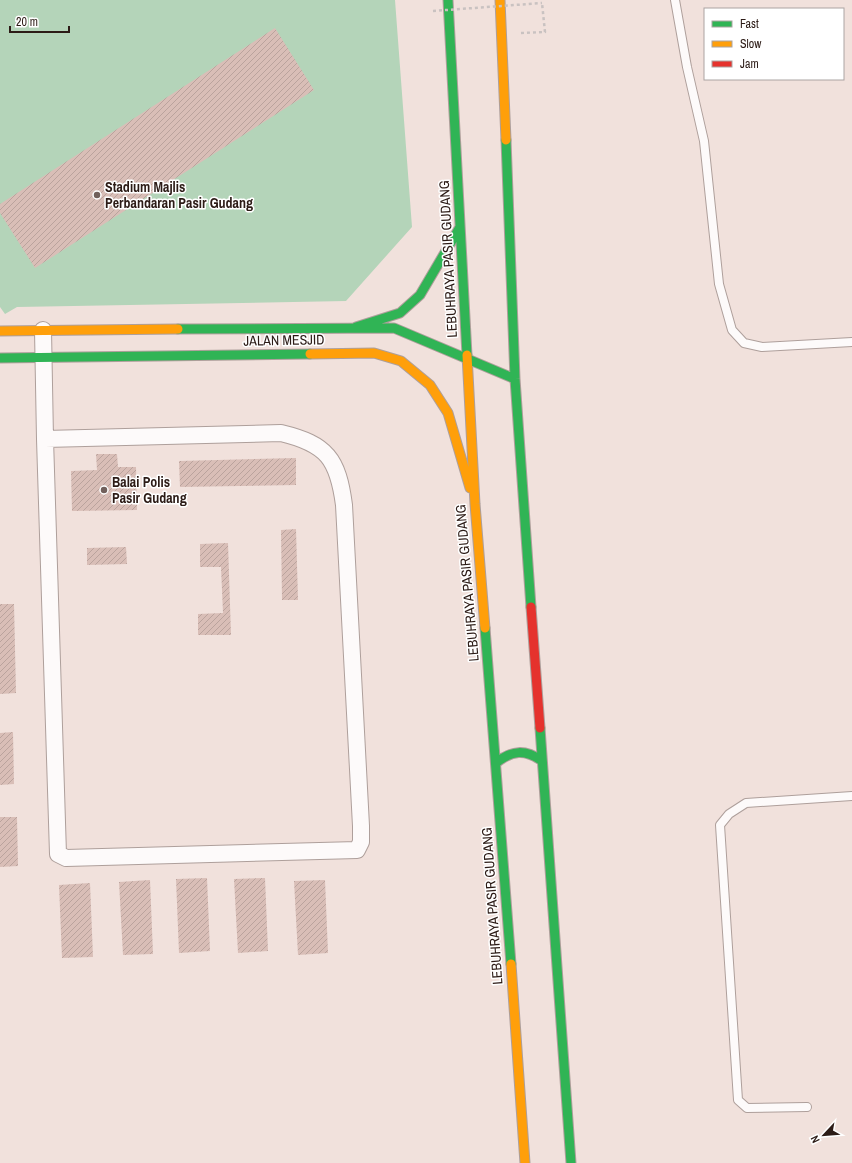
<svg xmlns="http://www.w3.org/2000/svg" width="852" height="1163" font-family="'Archivo Narrow',sans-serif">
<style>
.green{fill:#b4d4b9}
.building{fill:url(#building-hatch)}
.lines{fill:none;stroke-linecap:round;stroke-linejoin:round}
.lane-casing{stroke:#ae9f9b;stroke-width:10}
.street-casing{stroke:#ae9f9b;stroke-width:18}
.fast-casing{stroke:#ae9f9b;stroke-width:11}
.slow-casing{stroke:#ae9f9b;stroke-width:11}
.jam-casing{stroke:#ae9f9b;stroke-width:11}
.path{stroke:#c9c2c1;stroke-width:2.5;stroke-dasharray:3 3;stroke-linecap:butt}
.lane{stroke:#fdfafa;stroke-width:8}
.street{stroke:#fdfafa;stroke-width:16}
.fast{stroke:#30b455;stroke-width:9}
.slow{stroke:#ff9f0a;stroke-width:9}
.jam{stroke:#e5322d;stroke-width:9}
.path-bridge{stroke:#c9c2c1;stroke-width:2.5;stroke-dasharray:3 3;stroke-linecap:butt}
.poi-dot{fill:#71605b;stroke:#fff;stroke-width:1.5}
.labels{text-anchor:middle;stroke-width:3;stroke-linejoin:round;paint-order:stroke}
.poi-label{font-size:14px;font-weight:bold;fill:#2c1b16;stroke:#fff;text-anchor:start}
.street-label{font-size:14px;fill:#2c1b16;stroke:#fff}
</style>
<defs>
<pattern id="building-hatch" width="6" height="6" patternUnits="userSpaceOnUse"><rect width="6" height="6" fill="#d9beb7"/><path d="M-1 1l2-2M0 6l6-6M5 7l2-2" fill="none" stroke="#baa39d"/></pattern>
</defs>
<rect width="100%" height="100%" fill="#f1e1dc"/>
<path class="green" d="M0,0H395L412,227L346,301L17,307L5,314L0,307Z"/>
<path class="building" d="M275,28L314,90L35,268L0,213V204Z
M96,454H117L118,467H136L137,510L72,511L71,471L97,470Z
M296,458V485L180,487L179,461Z
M296,529L298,600H282L281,530Z
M228,543L231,635H198V614L223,613L221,567H200V544Z
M126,547L127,564L87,565V548Z
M0,604H14L16,693L0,694Z
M13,732L14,784L0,785V733Z
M0,817H17L18,866L0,867Z
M207,878L210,951L179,953L176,879Z
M265,878L268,951L238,953L234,879Z
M150,880L153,954L123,955L119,882Z
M325,880L328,953L298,955L294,881Z
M90,883L93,957L62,958L59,885Z"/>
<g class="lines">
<defs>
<path id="lane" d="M675,0L687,67L704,141L719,284L732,330L744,343L762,347L852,342
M807,1107L747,1108L738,1100L720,825L729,814L746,803L852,796"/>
<path id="street" d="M43,330L45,439L58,854L66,858L357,850L361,842V826L344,505C338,459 327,444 281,433L45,439"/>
<path id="fast" d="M448,0L467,355
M506,140L515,379L531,607
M356,327L400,313L420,295L460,227
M178,329L394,328L515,379
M0,358L310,354
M485,628L511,964
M540,728L571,1163
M496,763C512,750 525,749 542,761"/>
<path id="slow" d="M500,0L506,140
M0,331L178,329
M310,354L374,353L401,361L430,385L448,413L470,488
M467,355L475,504L485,628
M511,964L525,1163"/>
<path id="jam" d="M531,607L540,728"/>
</defs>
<use href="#lane" class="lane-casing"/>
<use href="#street" class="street-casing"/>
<use href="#fast" class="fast-casing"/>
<use href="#slow" class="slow-casing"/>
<use href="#jam" class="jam-casing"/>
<path class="path" d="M521,33L545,32L542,3"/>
<use href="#lane" class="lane"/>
<use href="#street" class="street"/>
<use href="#fast" class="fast"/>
<use href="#slow" class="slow"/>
<use href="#jam" class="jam"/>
<path class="path-bridge" d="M433,11L542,3"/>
</g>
<g class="poi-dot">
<circle cx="97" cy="195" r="4"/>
<circle cx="104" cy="490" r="4"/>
</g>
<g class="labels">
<g class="poi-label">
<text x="105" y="192">Stadium Majlis<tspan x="105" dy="16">Perbandaran Pasir Gudang</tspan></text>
<text x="112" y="487">Balai Polis<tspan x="112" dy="16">Pasir Gudang</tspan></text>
</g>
<g class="street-label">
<text transform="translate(448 259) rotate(-93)" y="5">LEBUHRAYA PASIR GUDANG</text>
<text transform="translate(284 340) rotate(-1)" y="5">JALAN MESJID</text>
<text transform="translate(467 583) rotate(-95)" y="5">LEBUHRAYA PASIR GUDANG</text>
<text transform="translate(492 906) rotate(-94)" y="5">LEBUHRAYA PASIR GUDANG</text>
</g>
</g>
<rect x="704" y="8" width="140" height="72" fill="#ffffff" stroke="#aba4a2"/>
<rect x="712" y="21" width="20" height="6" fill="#30b455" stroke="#aba4a2"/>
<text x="740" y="28" font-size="12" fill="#2c1b16">Fast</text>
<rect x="712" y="41" width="20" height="6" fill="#ff9f0a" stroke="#aba4a2"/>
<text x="740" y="48" font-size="12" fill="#2c1b16">Slow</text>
<rect x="712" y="61" width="20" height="6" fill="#e5322d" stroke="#aba4a2"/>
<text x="740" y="68" font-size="12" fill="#2c1b16">Jam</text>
<g transform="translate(824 1135) rotate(244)" stroke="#ffffff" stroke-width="3" paint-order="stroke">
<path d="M0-3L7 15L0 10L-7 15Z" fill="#2c1b16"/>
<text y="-6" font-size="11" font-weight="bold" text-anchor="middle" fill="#2c1b16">N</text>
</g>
<path d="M10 26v6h59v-6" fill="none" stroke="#2c1b16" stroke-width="2"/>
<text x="16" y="26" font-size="12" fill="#2c1b16" stroke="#ffffff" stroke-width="3" paint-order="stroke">20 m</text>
</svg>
